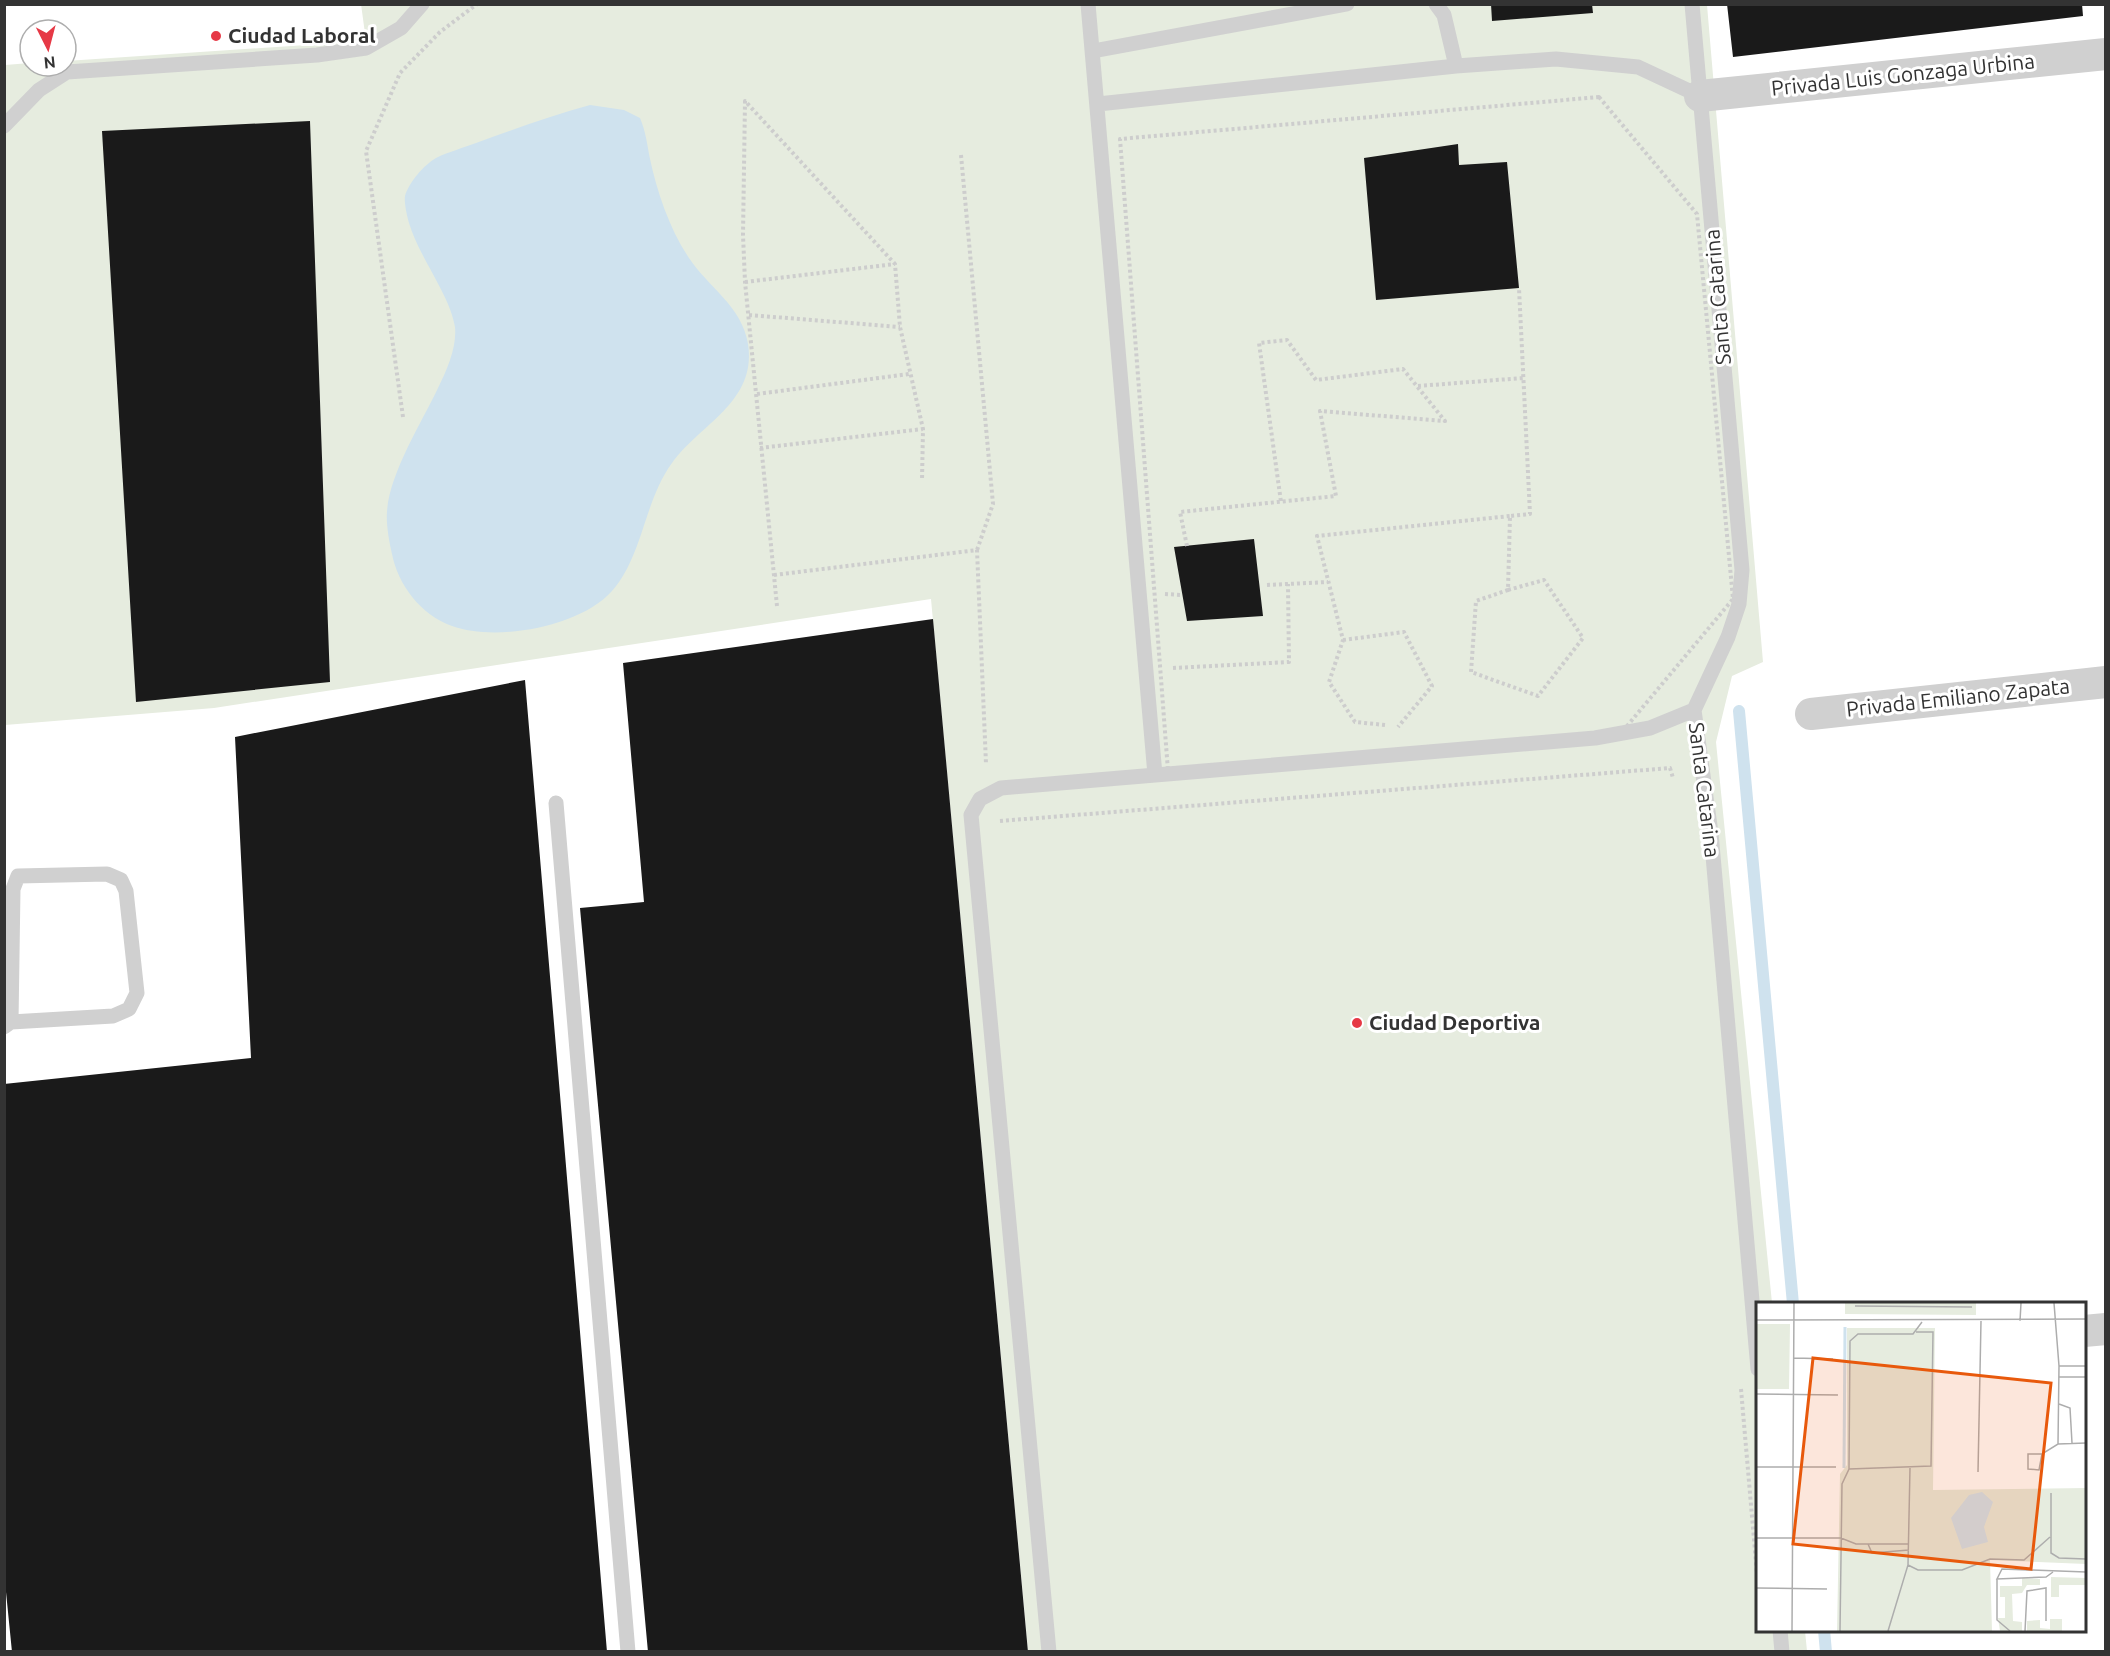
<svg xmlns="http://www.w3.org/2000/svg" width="2110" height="1656" font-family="Ubuntu,sans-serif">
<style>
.green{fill:#e6ecdf}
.water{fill:#cfe2ee}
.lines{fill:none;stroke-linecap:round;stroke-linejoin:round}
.stream{stroke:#cfe2ee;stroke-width:12}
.building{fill:#1a1a1a}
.path{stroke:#cdcdcd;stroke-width:4;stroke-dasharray:3 3;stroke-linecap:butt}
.service{stroke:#d0d0d0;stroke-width:15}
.minor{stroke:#d0d0d0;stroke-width:32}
.poi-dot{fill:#e63946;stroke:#fff;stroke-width:2}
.labels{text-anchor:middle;stroke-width:6;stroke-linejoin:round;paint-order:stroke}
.poi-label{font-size:21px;font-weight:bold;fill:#333;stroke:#fff;text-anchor:start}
.street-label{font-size:21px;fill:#333;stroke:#fff}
.inset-river{fill:none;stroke:#cfe2ee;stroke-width:3}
.inset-road{fill:none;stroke:#adadad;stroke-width:1.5}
.view{fill:#e8590c;fill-opacity:0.15;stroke:#e8590c;stroke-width:3}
.inset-edge{fill:none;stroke:#333;stroke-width:3}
</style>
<rect width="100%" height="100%" fill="#fff"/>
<path class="green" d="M361,4L1707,5L1763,662L1732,676L1716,742L1772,1303L1758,1304V1630L1805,1631L1807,1651H1028L931,599L214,708L5,725V65L30,63V66H66V61L366,41Z"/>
<path class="water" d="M590,105L624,110L640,118C646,132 647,144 650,159C657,192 670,230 689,258C708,287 742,306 748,344C757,402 700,424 672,463C644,501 643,556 612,591C580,627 496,642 452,626C421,615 398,585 392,554C389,541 386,524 387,512C389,474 422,422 438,388C447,370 457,347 455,327C450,295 419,257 409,223C407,216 404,203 405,196C409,182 424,165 436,158C448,152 463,148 476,143C514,129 551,116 590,105Z"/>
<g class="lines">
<path class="stream" d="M1739,711L1793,1304
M1824,1630L1826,1652"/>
</g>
<path class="building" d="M1491,4H1592L1593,13L1492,21Z
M1727,4H2082L2083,16L1733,57Z
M310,121L330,682L136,702L102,131Z
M1458,144L1459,165L1507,162L1519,288L1376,300L1364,158Z
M1254,539L1263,616L1187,621L1174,547Z
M933,619L1028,1652H648L580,908L644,902L623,663Z
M525,680L607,1652H12L4,1572V1084L251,1058L235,737Z"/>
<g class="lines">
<path class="path" d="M1599,97L1697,214L1733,599L1622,732L1168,771L1120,139Z
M961,155L993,504L977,550
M745,282L895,264
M749,315L900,327
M1418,386L1523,378
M757,394L909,374
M403,417L366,151L400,73L440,32L477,4
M760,448L923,429
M1187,546L1180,512L1336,496L1320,411L1445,421L1403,369L1316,380L1287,340L1259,343L1281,502
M774,575L977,550L986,764
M1267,585L1328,582
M1508,590L1544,580L1583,638L1538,696L1471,672L1476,601L1508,590L1510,516L1530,514L1519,288
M1165,594L1182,595
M777,606L745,282L743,235L745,101L895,264L900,327L923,429L922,481
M1343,640L1404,632L1432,686L1398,727
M1173,668L1289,662L1288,584
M1385,725L1355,722L1329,682L1343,640L1317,536L1510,516
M1000,821L1670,768L1673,778
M1741,1389L1758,1586"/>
<path class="service" d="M1088,4L1155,775
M1436,4L1444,15L1456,66
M1692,4L1742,570L1739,604L1728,637L1694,710L1711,833L1758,1369
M1093,51L1347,4
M1098,104L1456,66L1556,59L1638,67L1700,96
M4,126L39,90L67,72L317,55L366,48L401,28L422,4
M556,803L628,1652
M4,1027L11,1022L113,1016L129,1009L137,993L126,891L121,880L107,874L18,876L13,889L11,1022
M1780,1630L1782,1652
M1049,1652L971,815L980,799L1001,788L1595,738L1650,728L1694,710"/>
<path class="minor" d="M1700,96L2106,54
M1811,714L2106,682
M2084,1331L2106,1329"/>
</g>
<g class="poi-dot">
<circle cx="216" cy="36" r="6"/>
<circle cx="1357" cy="1023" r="6"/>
</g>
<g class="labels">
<g class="poi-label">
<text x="228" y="43">Ciudad Laboral</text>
<text x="1369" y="1030">Ciudad Deportiva</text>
</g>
<g class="street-label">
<text transform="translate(1903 75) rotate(-6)" y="7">Privada Luis Gonzaga Urbina</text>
<text transform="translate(1718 297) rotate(-95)" y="7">Santa Catarina</text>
<text transform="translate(1958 698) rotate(-6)" y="7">Privada Emiliano Zapata</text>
<text transform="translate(1704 790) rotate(83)" y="7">Santa Catarina</text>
</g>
</g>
<g transform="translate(1756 1302)">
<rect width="330" height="330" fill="#fff"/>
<path d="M89,1H220V13L89,12ZM0,22H34L33,87H0ZM91,26H179L177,188L330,186V262L234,258L236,329H81L84,172L91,163ZM295,275L330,276V283H303V295H295ZM266,276L284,277V283H271L266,291L256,292L257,319L266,320V329H244L242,316H249V295H244V284H266ZM294,317H306V329H271V319L284,318V326L294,327Z" fill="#e6ecdf"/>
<path d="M226,190L237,200L228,225L232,240L206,247L195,216L213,193Z" fill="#cfe2ee"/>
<path class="inset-river" d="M88,166L89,25"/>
<path class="inset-road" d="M298,1L303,64L302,142M99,4L216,5M0,18L330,17M264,19L265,1M38,56L77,57M303,64H330M303,75H330M0,92L82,93M303,102L314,106L316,141M286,152L283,168L272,167V152H286L302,142L330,141M0,165H80M93,167L175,164L177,30H160M222,170L225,19M295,191V251L303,256L330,257M0,236H85L100,242H153M112,242L116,251L153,248M152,263L162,268H206L234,257L268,258L294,235M297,270L290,275L241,277L246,267L330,270M241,277V318L254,329M0,286L71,287M36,329L38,1M84,329L86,182L93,167L94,39L102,32H157L166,20M132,329L152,263L154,166M269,329L271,289L290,286V319"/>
<path class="view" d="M57,56L295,81L275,267L37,242Z"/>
<rect width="330" height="330" class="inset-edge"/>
</g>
<rect width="2110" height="1656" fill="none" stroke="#333333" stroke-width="12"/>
<g transform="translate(48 48) rotate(174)"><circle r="28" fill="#ffffff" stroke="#adadad" stroke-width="1.5"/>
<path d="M0-4.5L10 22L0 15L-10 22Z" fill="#e63946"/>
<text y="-9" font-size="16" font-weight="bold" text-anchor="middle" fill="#333333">N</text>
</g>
</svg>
